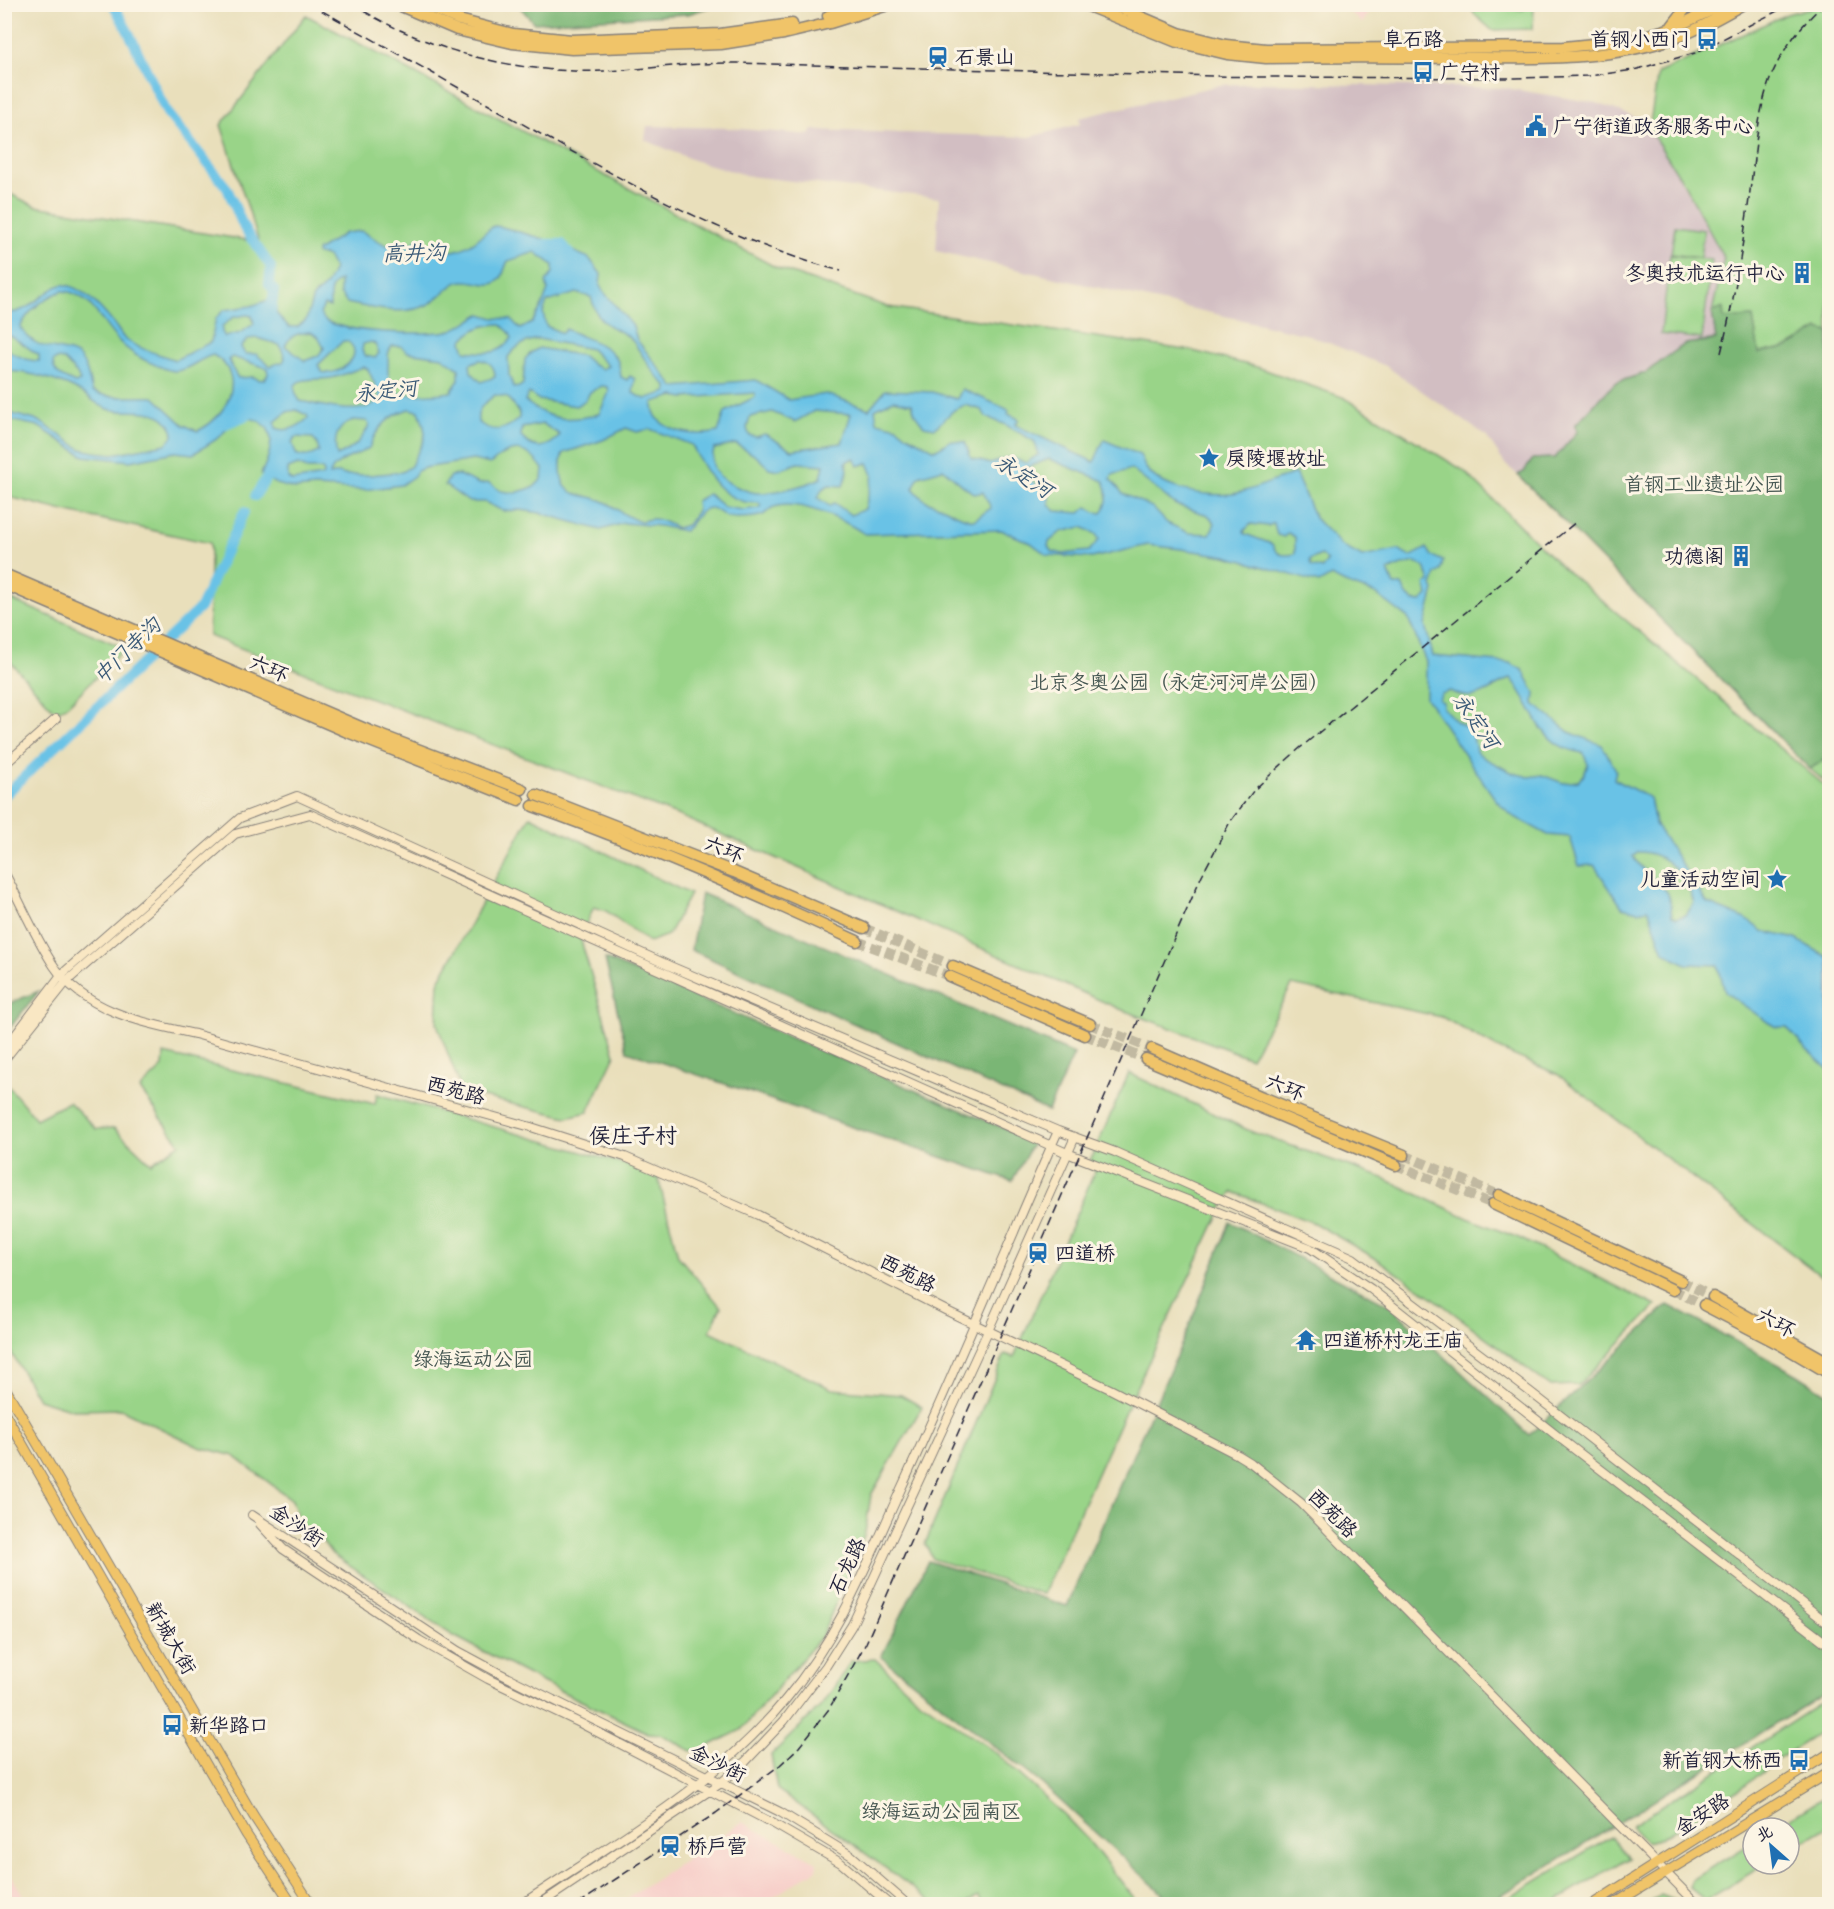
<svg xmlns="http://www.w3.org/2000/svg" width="1834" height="1909" font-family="Pangolin,'LXGW WenKai TC',sans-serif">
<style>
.built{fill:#f7d0ca}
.industrial{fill:#d2bec2}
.green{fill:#99d488;stroke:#5e7b62;stroke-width:1.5}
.forest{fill:#7ab674;stroke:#4e6c58;stroke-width:1.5}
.water{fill:#69c2e6;stroke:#467290;stroke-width:1.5;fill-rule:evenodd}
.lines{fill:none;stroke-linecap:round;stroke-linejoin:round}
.river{stroke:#69c2e6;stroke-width:10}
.highway-tunnel{stroke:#c1b9a1;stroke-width:10;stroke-dasharray:10 5;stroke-linecap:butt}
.secondary-casing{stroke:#86807b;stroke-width:10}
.primary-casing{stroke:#86807b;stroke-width:11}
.highway-casing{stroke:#86807b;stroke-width:13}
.secondary{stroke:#f9e7c3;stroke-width:8}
.primary{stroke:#f0c469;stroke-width:9}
.highway{stroke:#f0c469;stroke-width:10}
.rail{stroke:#22223b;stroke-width:1.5;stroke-dasharray:9 4.5;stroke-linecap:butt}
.labels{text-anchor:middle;stroke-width:6;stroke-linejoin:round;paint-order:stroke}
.street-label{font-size:20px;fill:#22223b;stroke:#fcf5e5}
.poi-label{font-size:20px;fill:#22223b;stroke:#fcf5e5;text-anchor:start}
.park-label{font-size:20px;fill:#465752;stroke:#fcf5e5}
.water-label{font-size:21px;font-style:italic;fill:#3b5a77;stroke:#fcf5e5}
.quarter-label{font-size:22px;fill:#22223b;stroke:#fcf5e5}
</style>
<rect width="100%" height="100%" fill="#fcf5e5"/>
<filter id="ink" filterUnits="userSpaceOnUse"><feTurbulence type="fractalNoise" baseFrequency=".0167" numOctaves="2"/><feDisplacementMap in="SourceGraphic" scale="12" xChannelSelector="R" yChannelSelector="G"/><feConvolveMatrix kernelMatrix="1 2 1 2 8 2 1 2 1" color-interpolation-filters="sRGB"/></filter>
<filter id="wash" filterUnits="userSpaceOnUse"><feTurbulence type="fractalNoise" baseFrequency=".008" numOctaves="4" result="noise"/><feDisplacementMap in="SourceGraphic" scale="24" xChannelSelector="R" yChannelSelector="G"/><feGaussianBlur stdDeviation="1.35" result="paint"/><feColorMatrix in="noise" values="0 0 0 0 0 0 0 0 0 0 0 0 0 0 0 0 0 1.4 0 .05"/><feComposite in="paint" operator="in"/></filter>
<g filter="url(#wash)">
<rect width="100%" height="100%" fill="#e9dfbb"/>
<path class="built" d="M1347,5V4L1375,5L1362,23L1347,9Z
M742,1822L817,1862V1869L762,1904H619Z
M5,1865L28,1904H5Z"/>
<path class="industrial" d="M1262,83L1506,88L1597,103L1640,119L1658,139L1724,258L1712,312L1716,340L1685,344L1645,373L1615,383L1555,458L1533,459L1524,472L1518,475L1505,464L1486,436L1386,366L1309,335L936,251L939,198L749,176L693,160L645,140L647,126L730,128L810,135L813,130L1030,137L1080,124L1079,118L1220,85Z"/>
<path class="green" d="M1469,5H1492L1523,10L1527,5H1534L1533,29L1492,30L1475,15Z
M1821,5H1829V785L1810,769L1518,475L1524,472L1533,459L1555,458L1577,432L1576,424L1615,383L1645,373L1685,344L1716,339L1712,312L1724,258L1683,182L1649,129L1658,73L1787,14Z
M306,15L777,268L888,307L1193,351L1257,367L1345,398L1463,470L1563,568L1829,789V1282L1557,1074L1501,1050L1442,1017L1292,985L1251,1058L1120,1009L682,817L209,636L210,543L64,511L5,496L4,191L35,206L259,242L221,125Z
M1675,226L1704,230L1700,258L1671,254Z
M1670,255L1712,260L1702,339L1661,334Z
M4,597H5L125,648L68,705L58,711L52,708L5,656Z
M530,816L690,894L668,935L649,942L606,911L594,907L580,937L615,1055L588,1112L567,1117L462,1092L437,1024L439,981Z
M164,1054L375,1104L377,1094L657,1173L678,1256L721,1307L710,1331L832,1389L901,1395L922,1407L871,1495L865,1533L822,1636L741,1730L703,1749L691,1751L661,1734L648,1733L542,1682L452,1635L332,1554L321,1539L301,1526L292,1500L234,1456L199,1447L121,1409L73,1410L38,1399L5,1342L4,1081L36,1119L69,1102L96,1129L114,1128L151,1163L180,1144L140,1089L163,1067Z
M1129,1073L1252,1132L1383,1178L1470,1219L1519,1238L1656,1306L1579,1385L1550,1386L1435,1299L1375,1258L1314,1223L1233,1192L1223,1206L1126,1409L1043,1594L933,1559L925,1544L1005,1354L1014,1357L1095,1171L1088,1166Z
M875,1659L913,1695L995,1752L1063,1814L1088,1840L1139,1904H984L978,1896L966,1904H935L777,1789L771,1755L823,1704L851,1661Z
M1829,1698V1727L1772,1763L1743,1787L1659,1839L1646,1842L1631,1826Z
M1829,1794V1826L1789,1850V1828H1775Z
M1611,1836L1629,1857L1552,1904H1499Z
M1753,1842V1864H1766L1705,1900L1689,1887L1692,1880Z
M1661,1895L1678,1902L1680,1904H1648Z"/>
<path class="forest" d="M518,5H716L688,14L534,23Z
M1723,308L1724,319L1753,317L1759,353L1788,347L1819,329L1829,332L1830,756L1810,769L1518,475L1524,472L1533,459L1555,458L1577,432L1576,424L1615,383L1645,373L1685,344L1716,340L1712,312Z
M701,893L1074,1054L1048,1111L691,950Z
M605,959L1034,1141L1012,1181L627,1051Z
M39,991L5,1034V1005Z
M1230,1222L1389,1305L1529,1435L1668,1305L1798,1375L1829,1395V1691L1487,1904H1174L1042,1784L881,1657L928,1561L1067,1606L1188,1329Z"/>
<path class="water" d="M494,226L502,227L544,239L577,253L589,258L601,274L600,286L603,291L633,326L637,340L674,387L756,380L789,400L826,394L869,409L885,390L932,392L957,399L962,389L1009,410L1008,414L1019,419L1015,425L1094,462L1104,440L1140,455C1142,459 1143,464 1146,468C1161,490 1207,497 1233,494C1253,490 1275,480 1295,473L1315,518L1342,546L1362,557L1398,550L1410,557L1427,548L1432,556L1443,561L1441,571L1436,574L1432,586L1434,590L1425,625L1433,656L1510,663L1523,670L1535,693L1534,704L1569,732L1602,745L1616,770L1614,779L1650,798L1655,824L1707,903L1746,919L1762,931L1796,939L1829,958V1070L1803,1046L1787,1027H1776L1769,1023L1725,992L1718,965L1686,964L1664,952L1648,909L1638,911L1622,907L1594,865L1579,866L1570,837L1548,835L1511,815L1495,799L1426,698V662L1408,618L1376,594L1345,583L1331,576L1319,583L1226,556L1181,549L1148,545L1092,558L1047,555L1031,543L1001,530L865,534C845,521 799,498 774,507C770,508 767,513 763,515C755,518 744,518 736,518C734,518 728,517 727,517C718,513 713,503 702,511C695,516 692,526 684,531L660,526L624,523L601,530L540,513L521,510L503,511L485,502H469L445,485L450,476L459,475L479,484L489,483L501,491L515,493L534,487L542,479L543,469C526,445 511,445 490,464L473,460L424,468L417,471L414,476L401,485L364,490L315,487L295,489L276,484L261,474C276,444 278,417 236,417L220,437L193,454L175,452L130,461L84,456L38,426L5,419V412L39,421L81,449L94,452L113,454L166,444L173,436C173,427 166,418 158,415C142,408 124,414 108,409C98,406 92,399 84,394C66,382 27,371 5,371V347C13,355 28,361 39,361V355C30,350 13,335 5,334V312C28,318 50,282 66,285C85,289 102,309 113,323C117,327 120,334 124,338C137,349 160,354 175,360L211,342L216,318L224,310L251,306L271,299L276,301V313L289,327H297L306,320L313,297L326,285L334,269L327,256L317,254V251L345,233L361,231C379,240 385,249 407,248L416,240C425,241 430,248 438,250C451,255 469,247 479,238C484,234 488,229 494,226ZM535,252L553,265V273L546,282L548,290L542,306L532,323L520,329L511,319L494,318L481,314C471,319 458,329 448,331C423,335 347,333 326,321C325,320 321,316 320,314L324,305L330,307C330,295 328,287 340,280V294L347,303C372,308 405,317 429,304C438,299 451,284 458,282C473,277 491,292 501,278C504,273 505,266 508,261ZM62,291C90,292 99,320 116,338C127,351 142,360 158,366C164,368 169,371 175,371C188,371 200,358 213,355C249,375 226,419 197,431L184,425L154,397C135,396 109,400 92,391C89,380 87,364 78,356C65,347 46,351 33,341C28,338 24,332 20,328C28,310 45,298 62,291ZM576,293L591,297C594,306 596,316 604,322C613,330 624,331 632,340C644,356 652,374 667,386V392L645,399L633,393L635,379L630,376L627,380L621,377C620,371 620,363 616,358C605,342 582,338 566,329L562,333L546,326L543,312L547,302ZM247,315L252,316L254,324L240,333L225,337L222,332V326L234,317ZM500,324L509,332L512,338C499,356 486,353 465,351L462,341C473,328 483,325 500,324ZM311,332L318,337L324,348L318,356L305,361L285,346C291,334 299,333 311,332ZM257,338L280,345L285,358L283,362L270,366L256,354H245L241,347L248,339ZM538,339L591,349L608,366L602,369L593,365L583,356L539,348L532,352L525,359L523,384L519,387L514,388L509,375L508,357C516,346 525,341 538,339ZM343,341H347C368,355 337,378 322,372L318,365ZM371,342L375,344L379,353L375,358L366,356L362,351L363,344ZM392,346H401L408,352L442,357L459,369V380L451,392C439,394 410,396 398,393C389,389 388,376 388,368C389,359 386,354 392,346ZM232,357L267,368L268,374L265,379L260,380L253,377L238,378L232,368L229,359ZM56,359L64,360L77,374L80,381L75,383C65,378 53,375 53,362ZM479,360C490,361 495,366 495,377L481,382L471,372L470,364ZM364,367L368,369L380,396C368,420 322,405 300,401C281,373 318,381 331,378C342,376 353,370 364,367ZM602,386L608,387L609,392L599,414C568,422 550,421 525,401L529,393L539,400L576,406L586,400L590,392ZM755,393V397L725,412L718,432C697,438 651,432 653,402L674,396L684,398ZM495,395L507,397L519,412V418C506,431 493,434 478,422C476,408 485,403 495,395ZM893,400L912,404L915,414L924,426L935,428L954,410L965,405L982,410L986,417L1004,424L1034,441L1039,454L1026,463L1010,457L990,464L971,458L965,442L950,441L935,450L907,435L897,427L877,422L875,409ZM409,409L419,411C431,444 423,437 411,466L402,472L370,475H345L339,473L330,475C332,461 357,456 369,448C376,429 389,415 409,409ZM296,410L307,415L308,418C300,426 287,433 276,428L275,422L287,412ZM814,411L851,414L842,443L792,450L765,434L756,437L749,435L747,428L750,417L772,412L795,422ZM353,420L367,421L369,425C362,441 353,449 337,456C333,439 336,427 353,420ZM543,424L560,435C549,449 532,452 521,436L522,428ZM626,428L637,432L650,429L692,445C705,473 724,505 759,503L761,506L758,508L743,510L724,507L708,494L696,501L697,511L687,525L677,528C664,522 655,515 641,522C625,517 619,509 605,502C585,492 562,501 561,470C561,463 560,459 564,453L603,440ZM296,437L313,438L317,444L319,451C313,456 303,458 296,454L292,442ZM736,444L756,456L769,468L779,470L798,463L824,465L821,478C808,485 778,492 762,493C749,494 724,483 716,472C711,465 712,457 714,449ZM854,458L858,466L868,463L873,475L865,509L851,515L834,503L830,506L818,498L822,489L829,485L843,486L848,470L846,462ZM1049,459L1104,481C1109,492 1109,502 1102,513L1095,512L1087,507L1080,513L1056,511L1049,505V493L1030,480L1028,467ZM298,465L307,469H322L324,473L322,476L292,481L288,478V469ZM943,469C955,478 963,487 975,494L983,492L991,508L974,520C962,518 956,514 946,509C928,501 926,504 913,488L919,476ZM1131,469L1176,505L1208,515L1215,523L1210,534L1189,533L1167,523L1152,507L1123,494L1111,479L1112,475ZM1251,524L1268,526L1274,523L1277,535L1284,537L1288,533L1295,537V554C1283,556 1277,556 1272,544L1245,534L1244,531ZM1082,527L1096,534L1099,540L1089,551L1063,554L1051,551L1048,546L1049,542L1061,532ZM1321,555L1327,561L1322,569L1311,566L1310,560ZM1415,562L1425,567L1430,582L1425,584L1428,596L1421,602C1409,601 1406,595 1402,585H1394L1388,571L1399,566ZM1511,678C1529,698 1535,732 1561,746C1567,750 1576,751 1583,753L1588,764L1584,775L1578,781L1563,783L1542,775L1529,777L1513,773L1484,758L1476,751L1472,731L1456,721L1443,708V702L1439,700L1441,694L1450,691C1476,705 1488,689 1511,678ZM1637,852C1667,851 1686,877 1694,903L1686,915L1677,918L1672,916C1670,908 1672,900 1667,892C1658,881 1637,867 1633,856Z"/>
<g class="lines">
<path class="river" d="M113,4L129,33L167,113L227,188L244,228L271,267L269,284L274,290L271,313
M541,244H562L574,260
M219,427L255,412
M255,496L274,466
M4,796L200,608L244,512"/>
</g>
</g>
<g filter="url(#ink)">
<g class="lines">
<path class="highway-tunnel" d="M864,928L953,966
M857,941L949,976
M1090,1024L1152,1049
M1085,1035L1146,1059
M1404,1155L1499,1195
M1396,1165L1493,1204
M1681,1281L1713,1297
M1673,1290L1704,1305"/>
<defs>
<path id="secondary" d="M4,765L56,719
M4,872C21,903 35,937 54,966C85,1012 145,1023 195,1034L531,1127L625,1157L758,1215L947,1311L1110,1389L1238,1455L1251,1463L1301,1503L1697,1904
M4,1050L61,975L240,818L297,796L670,966L1058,1131L1115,1152L1353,1258L1529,1391L1830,1625
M4,1060L67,981L235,834L310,814L1067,1153L1310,1248L1371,1289L1556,1435L1830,1646
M252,1515L458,1651L497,1672L780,1812L852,1856L907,1904
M260,1524L283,1549L419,1640L488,1679L580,1723L774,1824L841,1863L889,1904
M522,1904C614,1842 715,1786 786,1699C839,1636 866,1566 900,1491C955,1372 1005,1251 1058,1131
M540,1904L721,1783L746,1761L784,1721L826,1666L852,1625L988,1331L1075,1137"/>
<path id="primary" d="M4,1386L253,1815L311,1904
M4,1412L246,1834L292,1904
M1593,1904L1830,1753
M1614,1904L1830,1772"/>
<path id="highway" d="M396,4L457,30L512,43L572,49L721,44L784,34L830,23L891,4
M422,4L459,20L513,34L572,40L720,34L792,24
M1083,4L1177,42L1227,54L1266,58C1329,57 1393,57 1457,58C1531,58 1606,62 1677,37C1700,29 1722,16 1743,4
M1111,4L1179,33L1226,45L1266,49L1564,47L1632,40L1675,27L1725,4
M828,16L865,4
M1672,26L1689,4
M4,574L370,731L522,789
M4,584L345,731L519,800
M536,795L734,872L864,928
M533,806C644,845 751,892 857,941
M953,966L1090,1024
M949,976L1085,1035
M1152,1049L1260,1096L1404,1155
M1146,1059L1396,1165
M1499,1195L1681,1281
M1493,1204L1673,1290
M1713,1297L1830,1363
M1704,1305L1781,1345L1830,1374"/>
</defs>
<use href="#secondary" class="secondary-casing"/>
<use href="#primary" class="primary-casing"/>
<use href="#highway" class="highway-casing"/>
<use href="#secondary" class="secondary"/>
<use href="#primary" class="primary"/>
<use href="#highway" class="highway"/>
<path class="rail" d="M310,4C388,48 466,92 544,136C639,189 735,243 841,271
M352,4C427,51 516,74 604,71C648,69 692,63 736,63L1253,77L1516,78L1588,76L1634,70L1695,53L1791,4
M1721,353C1734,300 1743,246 1750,191C1755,155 1757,117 1769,82C1780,52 1800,26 1824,4
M578,1904L716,1813L780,1765L799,1747L829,1709L866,1643L1202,875L1230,822L1254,790L1269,776L1300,748L1576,522"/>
</g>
</g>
<defs>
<symbol id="bus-bare" viewBox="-9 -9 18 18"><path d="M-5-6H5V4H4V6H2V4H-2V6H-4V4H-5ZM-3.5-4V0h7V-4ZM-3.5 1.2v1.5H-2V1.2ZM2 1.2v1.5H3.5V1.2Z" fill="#1f6fb2" stroke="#fcf5e5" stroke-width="2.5" paint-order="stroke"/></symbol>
<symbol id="station-bare" viewBox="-9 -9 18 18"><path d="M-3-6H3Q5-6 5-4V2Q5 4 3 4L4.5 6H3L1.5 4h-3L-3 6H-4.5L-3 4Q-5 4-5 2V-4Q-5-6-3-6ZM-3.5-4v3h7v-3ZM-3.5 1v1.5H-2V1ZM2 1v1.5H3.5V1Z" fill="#1f6fb2" stroke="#fcf5e5" stroke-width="2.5" paint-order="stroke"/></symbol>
<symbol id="civic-bare" viewBox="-9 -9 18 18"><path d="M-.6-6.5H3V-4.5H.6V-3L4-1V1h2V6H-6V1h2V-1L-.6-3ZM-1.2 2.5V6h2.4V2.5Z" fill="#1f6fb2" stroke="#fcf5e5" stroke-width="2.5" paint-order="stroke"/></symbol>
<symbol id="building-bare" viewBox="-9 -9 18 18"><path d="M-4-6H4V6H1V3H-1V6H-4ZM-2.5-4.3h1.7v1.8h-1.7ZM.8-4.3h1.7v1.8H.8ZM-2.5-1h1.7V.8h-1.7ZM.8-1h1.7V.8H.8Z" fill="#1f6fb2" stroke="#fcf5e5" stroke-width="2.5" paint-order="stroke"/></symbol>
<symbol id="sight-bare" viewBox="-9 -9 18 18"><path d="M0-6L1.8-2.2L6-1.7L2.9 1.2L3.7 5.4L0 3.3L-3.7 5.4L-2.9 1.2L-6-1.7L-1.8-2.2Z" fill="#1f6fb2" stroke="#fcf5e5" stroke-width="2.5" paint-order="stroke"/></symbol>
<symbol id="temple-bare" viewBox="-9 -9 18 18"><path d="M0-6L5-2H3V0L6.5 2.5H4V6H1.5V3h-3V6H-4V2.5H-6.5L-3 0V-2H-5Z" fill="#1f6fb2" stroke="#fcf5e5" stroke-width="2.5" paint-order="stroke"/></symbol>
</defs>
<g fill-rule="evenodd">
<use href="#bus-bare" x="1692" y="24" width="30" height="30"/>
<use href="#station-bare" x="923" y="42" width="30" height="30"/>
<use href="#bus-bare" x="1408" y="57" width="30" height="30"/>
<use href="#civic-bare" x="1521" y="111" width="30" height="30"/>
<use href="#building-bare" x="1787" y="258" width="30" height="30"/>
<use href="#sight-bare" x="1194" y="443" width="30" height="30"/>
<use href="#building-bare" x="1726" y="541" width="30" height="30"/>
<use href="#sight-bare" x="1762" y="864" width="30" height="30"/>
<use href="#station-bare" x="1023" y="1238" width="30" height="30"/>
<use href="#temple-bare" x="1291" y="1325" width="30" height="30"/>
<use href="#bus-bare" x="157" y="1710" width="30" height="30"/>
<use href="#bus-bare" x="1784" y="1745" width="30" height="30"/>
<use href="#station-bare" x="655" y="1831" width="30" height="30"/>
</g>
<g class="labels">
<g class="street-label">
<text x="1413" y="46">阜石路</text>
<text transform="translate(269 668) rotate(23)" y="7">六环</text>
<text transform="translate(724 849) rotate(22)" y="7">六环</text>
<text transform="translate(1285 1087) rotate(22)" y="7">六环</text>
<text transform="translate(456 1090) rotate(15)" y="7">西苑路</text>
<text transform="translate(908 1273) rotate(27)" y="7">西苑路</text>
<text transform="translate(1776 1322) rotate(28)" y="7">六环</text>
<text transform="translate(1333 1513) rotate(45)" y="7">西苑路</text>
<text transform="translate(297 1525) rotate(34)" y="7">金沙街</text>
<text transform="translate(847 1566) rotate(-65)" y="7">石龙路</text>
<text transform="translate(171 1638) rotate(60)" y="7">新城大街</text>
<text transform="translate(718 1763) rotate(26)" y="7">金沙街</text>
<text transform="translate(1702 1814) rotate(-33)" y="7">金安路</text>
</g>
<g class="poi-label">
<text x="1690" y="46" text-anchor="end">首钢小西门</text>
<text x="955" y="64">石景山</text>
<text x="1440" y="79">广宁村</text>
<text x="1553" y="133">广宁街道政务服务中心</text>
<text x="1785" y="280" text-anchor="end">冬奥技术运行中心</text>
<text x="1226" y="465">戾陵堰故址</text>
<text x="1724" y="563" text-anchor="end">功德阁</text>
<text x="1760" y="886" text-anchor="end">儿童活动空间</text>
<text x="1055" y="1260">四道桥</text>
<text x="1323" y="1347">四道桥村龙王庙</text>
<text x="189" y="1732">新华路口</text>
<text x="1782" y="1767" text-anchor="end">新首钢大桥西</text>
<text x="687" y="1853">桥户营</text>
</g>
<g class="park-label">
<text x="1704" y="491">首钢工业遗址公园</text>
<text x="1179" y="689">北京冬奥公园（永定河河岸公园）</text>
<text x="473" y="1366">绿海运动公园</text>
<text x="941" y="1818">绿海运动公园南区</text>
</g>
<g class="water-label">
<text transform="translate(414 253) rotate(-1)" y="7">高井沟</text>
<text transform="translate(386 391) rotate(-6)" y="7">永定河</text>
<text transform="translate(1024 476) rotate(33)" y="7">永定河</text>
<text transform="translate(127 651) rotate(-44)" y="7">中门寺沟</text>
<text transform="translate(1476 721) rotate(55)" y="7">永定河</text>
</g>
<g class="quarter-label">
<text x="633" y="1143">侯庄子村</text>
</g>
</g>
<rect width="1834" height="1909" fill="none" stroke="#fcf5e5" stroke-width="24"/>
<g transform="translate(1771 1846) rotate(332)"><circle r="28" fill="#fcf5e5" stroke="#a5a1a1" stroke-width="1.5"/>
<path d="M0-4.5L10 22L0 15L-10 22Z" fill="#1f6fb2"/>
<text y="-9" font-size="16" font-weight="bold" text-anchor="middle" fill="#22223b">北</text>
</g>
</svg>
